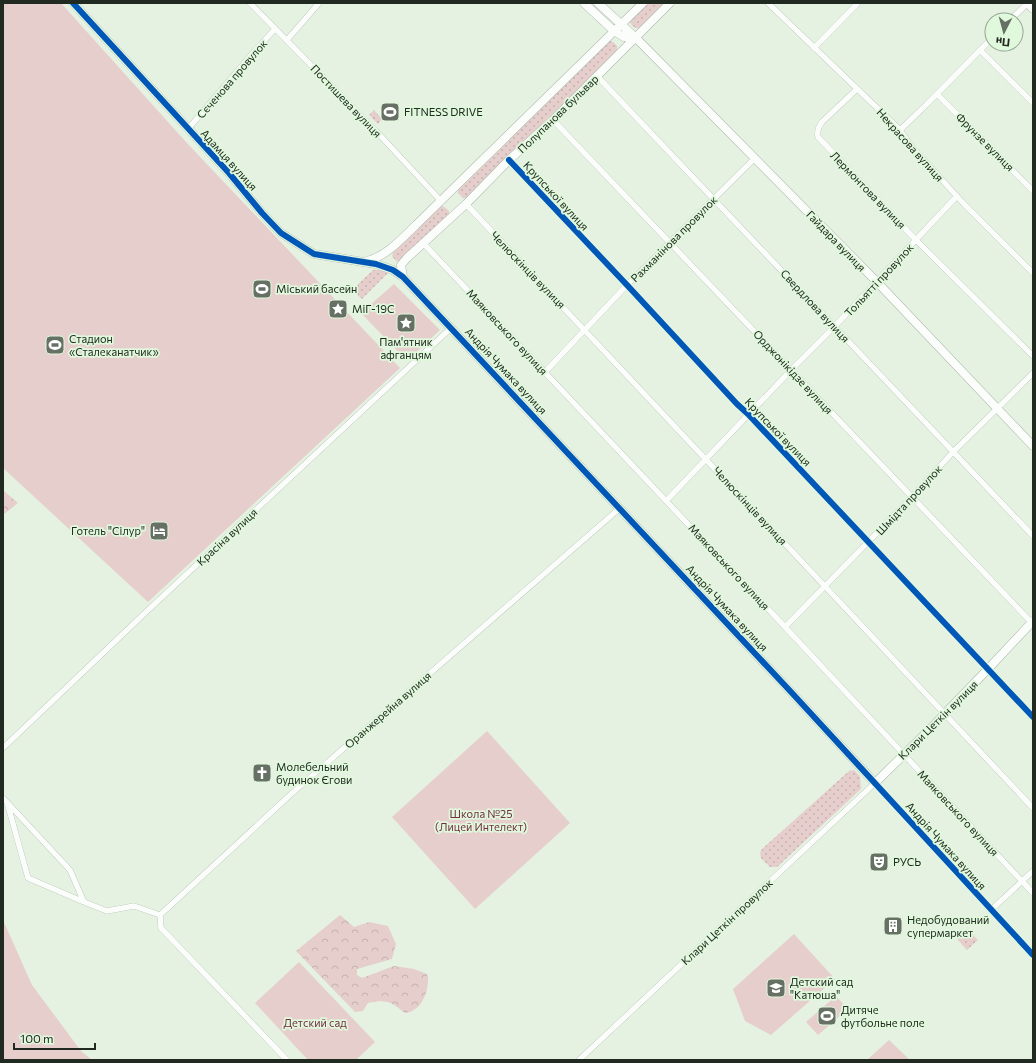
<svg xmlns="http://www.w3.org/2000/svg" width="1036" height="1063" font-family="Commissioner,sans-serif">
<style>
.grass{fill:url(#grass-dots)}
.forest{fill:url(#forest-crowns)}
.green{fill:#e6cecd}
.lines{fill:none;stroke-linecap:round;stroke-linejoin:round}
.street-casing{stroke:#adb7ab;stroke-width:6}
.secondary-casing{stroke:#adb7ab;stroke-width:9}
.primary-casing{stroke:#adb7ab;stroke-width:10}
.street{stroke:#fbfdfb;stroke-width:5.5}
.secondary{stroke:#fbfdfb;stroke-width:8}
.primary{stroke:#fbfdfb;stroke-width:9}
.cycleway-casing{stroke:#e0f8dc;stroke-width:8}
.cycleway{stroke:#0057b8;stroke-width:6}
.labels{text-anchor:middle;stroke-width:3.5;stroke-linejoin:round;paint-order:stroke}
.street-label{font-size:11px;fill:#212a20;stroke:#e0f8dc}
.poi-label{font-size:11px;fill:#212a20;stroke:#e0f8dc;text-anchor:start}
.park-label{font-size:11px;fill:#742d41;stroke:#e0f8dc}
</style>
<defs>
<pattern id="grass-dots" width="8" height="8" patternUnits="userSpaceOnUse"><rect width="8" height="8" fill="#e6cecd"/><path d="M2 2h.1M6 6h.1" fill="none" stroke="#c5b1b0" stroke-width="1.8" stroke-linecap="round"/></pattern>
<pattern id="forest-crowns" width="20" height="18" patternUnits="userSpaceOnUse"><rect width="20" height="18" fill="#e6cecd"/><path d="M2 6a3 3 0 1 1 6 0M12 15a3 3 0 1 1 6 0" fill="none" stroke="#c5b1b0"/></pattern>
</defs>
<rect width="100%" height="100%" fill="#e5f2e2"/>
<path class="grass" d="M648,3H665L640,28H635L631,24L630,21Z
M610,41L613,42L617,46V50L615,53L466,198H463L458,193V190Z
M374,110L382,119L378,124L369,115Z
M441,206H443L449,211V214L399,261H396L392,256L394,250Z
M373,270H380L388,273L362,299L352,290Z
M854,770L860,776L861,789L777,867H770L761,858L760,853L762,849L849,771Z
M967,929L978,940L967,950L957,939Z"/>
<path class="forest" d="M3,490L18,503L3,515Z
M340,915L354,927L369,922L388,926L396,944L392,959L357,969V975L362,978L394,966L414,969L427,974C431,988 422,1012 405,1013C390,1001 387,999 368,1003L363,1011L355,1012L296,951Z"/>
<path class="green" d="M3,3H61L186,142L400,368L148,602L3,468Z
M394,284L440,330L407,361L361,313Z
M487,731L570,823L475,909L392,817Z
M3,920L32,985L81,1051L92,1060H3Z
M794,934L835,979L771,1035L745,1021L733,989Z
M299,962L375,1042L356,1060H308L255,1003Z
M836,996L848,1009L818,1035L806,1022Z
M889,1040L910,1060H867Z"/>
<g class="lines">
<defs>
<path id="street" d="M250,3L376,131L441,201
M768,3L900,130L912,147L963,203L1033,273
M1010,20L1028,3
M287,40L319,3
M814,48L858,3
M980,50L1033,103
M597,76L1033,536
M857,89L822,122C818,127 817,131 818,137L916,240L1033,356
M937,94L1033,191
M553,120L1033,624
M188,129L252,54L275,29
M900,130L926,105L992,38
M509,160L627,285L737,404L748,414L1033,717
M466,204L1033,808
M423,243L785,627L1033,893
M545,372L627,285L755,158
M666,501L791,370L835,326L957,196
M785,627L912,497L953,452L1033,373
M3,748L146,612L452,327
M3,798L70,870L84,902
M7,802L28,878L84,902L107,911L134,906L160,915
M991,910L1033,871
M160,915L290,795L620,508
M160,915L161,928L287,1060
M579,1060L875,783L1033,955"/>
<path id="secondary" d="M73,3L229,173L262,213L281,233L314,254L376,264L393,270L403,277L792,693L875,783L931,728L988,669L1033,621
M584,3L614,31L624,37L636,38
M598,3L636,38L877,282L1033,446
M367,261C387,256 401,239 416,225L643,3
M403,277L401,265L407,258L466,204L509,160L553,120L670,3"/>
<path id="primary" d="M1028,3L1033,8"/>
</defs>
<use href="#street" class="street-casing"/>
<use href="#secondary" class="secondary-casing"/>
<use href="#primary" class="primary-casing"/>
<use href="#street" class="street"/>
<use href="#secondary" class="secondary"/>
<use href="#primary" class="primary"/>
<defs>
<path id="cycleway" d="M73,3L229,173L262,213L281,233L314,254L376,264L393,270L403,277L792,693L1033,955
M509,160L627,285L737,404L748,414L1033,717"/>
</defs>
<use href="#cycleway" class="cycleway-casing"/>
<use href="#cycleway" class="cycleway"/>
</g>
<defs>
<symbol id="stadium-square" viewBox="-11 -11 22 22"><rect x="-9" y="-9" width="18" height="18" rx="4" fill="#667064" stroke="#e0f8dc"/><path d="M0-5a6.5 5 0 1 0 0 10a6.5 5 0 1 0 0-10ZM-3.5-1.8h7v3.6h-7Z" fill="#fff"/></symbol>
<symbol id="sight-square" viewBox="-11 -11 22 22"><rect x="-9" y="-9" width="18" height="18" rx="4" fill="#667064" stroke="#e0f8dc"/><path d="M0-6L1.8-2.2L6-1.7L2.9 1.2L3.7 5.4L0 3.3L-3.7 5.4L-2.9 1.2L-6-1.7L-1.8-2.2Z" fill="#fff"/></symbol>
<symbol id="hotel-square" viewBox="-11 -11 22 22"><rect x="-9" y="-9" width="18" height="18" rx="4" fill="#667064" stroke="#e0f8dc"/><path d="M-6-4.5h1.5V1H6V5H4.5V3h-9V5H-6ZM-4 0a1.8 1.8 0 1 1 3.6 0ZM.5 0V-2.5h3Q6-2.5 6 0Z" fill="#fff"/></symbol>
<symbol id="church-square" viewBox="-11 -11 22 22"><rect x="-9" y="-9" width="18" height="18" rx="4" fill="#667064" stroke="#e0f8dc"/><path d="M-1.2-6h2.4v3.5h3.3v2.4h-3.3V6h-2.4V-.1h-3.3v-2.4h3.3Z" fill="#fff"/></symbol>
<symbol id="theatre-square" viewBox="-11 -11 22 22"><rect x="-9" y="-9" width="18" height="18" rx="4" fill="#667064" stroke="#e0f8dc"/><path d="M-5-5.5Q0-4 5-5.5V0Q5 5 0 6Q-5 5-5 0ZM-3.3-2.5H-1v1.5H-3.3ZM1-2.5H3.3v1.5H1ZM-2.8 1Q0 5.5 2.8 1Z" fill="#fff"/></symbol>
<symbol id="building-square" viewBox="-11 -11 22 22"><rect x="-9" y="-9" width="18" height="18" rx="4" fill="#667064" stroke="#e0f8dc"/><path d="M-4-6H4V6H1V3H-1V6H-4ZM-2.5-4.3h1.7v1.8h-1.7ZM.8-4.3h1.7v1.8H.8ZM-2.5-1h1.7V.8h-1.7ZM.8-1h1.7V.8H.8Z" fill="#fff"/></symbol>
<symbol id="school-square" viewBox="-11 -11 22 22"><rect x="-9" y="-9" width="18" height="18" rx="4" fill="#667064" stroke="#e0f8dc"/><path d="M0-5L7-2L0 1L-7-2ZM-4 1L0 2.5L4 1V4Q0 6-4 4Z" fill="#fff"/></symbol>
</defs>
<g fill-rule="evenodd">
<use href="#stadium-square" x="379" y="101" width="22" height="22"/>
<use href="#stadium-square" x="251" y="278" width="22" height="22"/>
<use href="#sight-square" x="327" y="298" width="22" height="22"/>
<use href="#sight-square" x="395" y="312" width="22" height="22"/>
<use href="#stadium-square" x="44" y="334" width="22" height="22"/>
<use href="#hotel-square" x="148" y="520" width="22" height="22"/>
<use href="#church-square" x="251" y="762" width="22" height="22"/>
<use href="#theatre-square" x="868" y="851" width="22" height="22"/>
<use href="#building-square" x="882" y="915" width="22" height="22"/>
<use href="#school-square" x="765" y="977" width="22" height="22"/>
<use href="#stadium-square" x="816" y="1005" width="22" height="22"/>
</g>
<g class="labels">
<g class="street-label">
<text transform="translate(232 79) rotate(-49)" y="4">Сєченова провулок</text>
<text transform="translate(346 101) rotate(46)" y="4">Постишева вулиця</text>
<text transform="translate(558 114) rotate(-44)" y="4">Полупанова бульвар</text>
<text transform="translate(985 142) rotate(45)" y="4">Фрунзе вулиця</text>
<text transform="translate(910 145) rotate(48)" y="4">Некрасова вулиця</text>
<text transform="translate(229 160) rotate(48)" y="4">Адамця вулиця</text>
<text transform="translate(868 190) rotate(46)" y="4">Лермонтова вулиця</text>
<text transform="translate(556 196) rotate(47)" y="4">Крупської вулиця</text>
<text transform="translate(674 239) rotate(-45)" y="4">Рахманінова провулок</text>
<text transform="translate(836 241) rotate(46)" y="4">Гайдара вулиця</text>
<text transform="translate(528 270) rotate(46)" y="4">Челюскінців вулиця</text>
<text transform="translate(879 280) rotate(-47)" y="4">Тольятті провулок</text>
<text transform="translate(815 306) rotate(47)" y="4">Свердлова вулиця</text>
<text transform="translate(507 332) rotate(47)" y="4">Маяковського вулиця</text>
<text transform="translate(506 371) rotate(47)" y="4">Андрія Чумака вулиця</text>
<text transform="translate(793 372) rotate(47)" y="4">Орджонікідзе вулиця</text>
<text transform="translate(778 432) rotate(46)" y="4">Крупської вулиця</text>
<text transform="translate(909 500) rotate(-47)" y="4">Шмідта провулок</text>
<text transform="translate(750 506) rotate(47)" y="4">Челюскінців вулиця</text>
<text transform="translate(227 537) rotate(-43)" y="4">Красіна вулиця</text>
<text transform="translate(729 567) rotate(47)" y="4">Маяковського вулиця</text>
<text transform="translate(727 608) rotate(47)" y="4">Андрія Чумака вулиця</text>
<text transform="translate(388 710) rotate(-41)" y="4">Оранжерейна вулиця</text>
<text transform="translate(938 720) rotate(-45)" y="4">Клари Цеткін вулиця</text>
<text transform="translate(958 813) rotate(47)" y="4">Маяковського вулиця</text>
<text transform="translate(946 846) rotate(48)" y="4">Андрія Чумака вулиця</text>
<text transform="translate(727 922) rotate(-43)" y="4">Клари Цеткін провулок</text>
</g>
<g class="poi-label">
<text x="404" y="116">FITNESS DRIVE</text>
<text x="276" y="293">Міський басейн</text>
<text x="352" y="313">МіГ-19С</text>
<text x="69" y="343">Стадион<tspan x="69" dy="13">«Сталеканатчик»</tspan></text>
<text x="406" y="346" text-anchor="middle">Пам'ятник<tspan x="406" dy="13">афганцям</tspan></text>
<text x="145" y="535" text-anchor="end">Готель "Сілур"</text>
<text x="276" y="771">Молебельний<tspan x="276" dy="13">будинок Єгови</tspan></text>
<text x="893" y="866">РУСЬ</text>
<text x="907" y="924">Недобудований<tspan x="907" dy="13">супермаркет</tspan></text>
<text x="790" y="986">Детский сад<tspan x="790" dy="13">"Катюша"</tspan></text>
<text x="841" y="1014">Дитяче<tspan x="841" dy="13">футбольне поле</tspan></text>
</g>
<g class="park-label">
<text x="481" y="818">Школа №25<tspan x="481" dy="13">(Лицей Интелект)</tspan></text>
<text x="315" y="1027">Детский сад</text>
</g>
</g>
<rect width="1036" height="1063" fill="none" stroke="#212a20" stroke-width="8"/>
<g transform="translate(1004 32) rotate(186)"><circle r="19" fill="#e0f8dc" stroke="#94a691"/>
<path d="M0-3L7 15L0 10L-7 15Z" fill="#667064"/>
<text y="-6" font-size="11" font-weight="bold" text-anchor="middle" fill="#212a20">Пн</text>
</g>
<path d="M14 1043v6h81v-6" fill="none" stroke="#212a20" stroke-width="2"/>
<text x="20" y="1043" font-size="12" fill="#212a20" stroke="#e0f8dc" stroke-width="3" paint-order="stroke">100 m</text>
</svg>
